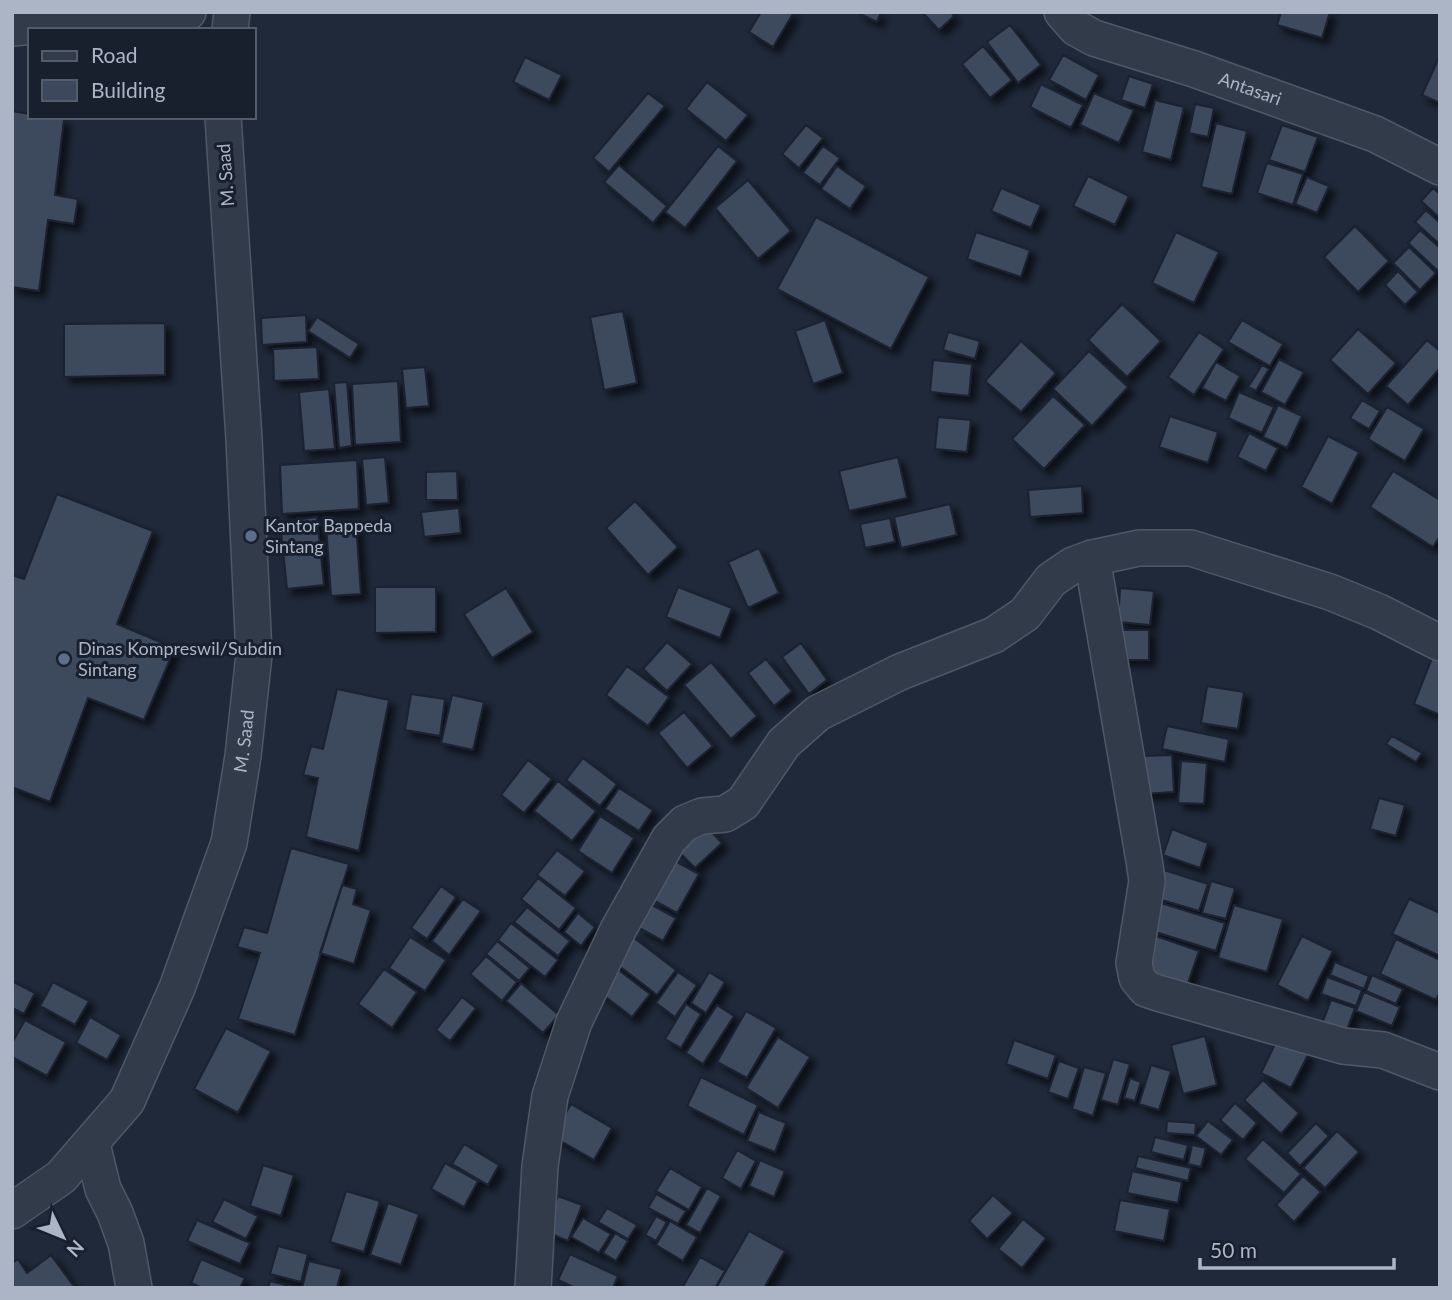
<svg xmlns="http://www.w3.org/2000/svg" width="1452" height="1300" font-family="Lato,sans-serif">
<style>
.building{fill:#3d485c;stroke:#1a2230;stroke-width:2;filter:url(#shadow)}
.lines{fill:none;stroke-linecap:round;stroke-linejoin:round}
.minor-casing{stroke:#505867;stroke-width:38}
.minor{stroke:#323b4a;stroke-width:35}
.service-dot{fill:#5c6f8a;stroke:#18202e;stroke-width:2.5}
.labels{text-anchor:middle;stroke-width:6;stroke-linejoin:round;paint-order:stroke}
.street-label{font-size:18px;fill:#acb5c6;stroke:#18202e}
.poi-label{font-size:18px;fill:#acb5c6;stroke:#18202e;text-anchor:start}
</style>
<defs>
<filter id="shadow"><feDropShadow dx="6" dy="6" stdDeviation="3.5" flood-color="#0009"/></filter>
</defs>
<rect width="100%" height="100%" fill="#1f2939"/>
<path class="building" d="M761,12H794L773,47L749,32Z
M856,12H881L877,22Z
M922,12H951L954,16L939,30Z
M1281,12H1330L1322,38L1277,25Z
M1010,25L1041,65L1018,83L987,42Z
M983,46L1012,80L990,98L962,64Z
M1063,55L1099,75L1086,100L1049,80Z
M1440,55V103L1422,95Z
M525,57L562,75L549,100L513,82Z
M1129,76L1153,84L1145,108L1121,100Z
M707,82L748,115L726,141L686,109Z
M1041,84L1083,105L1071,128L1030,107Z
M648,93L665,106L609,172L593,158Z
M1094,93L1134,110L1119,143L1080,125Z
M1155,100L1184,107L1171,160L1142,152Z
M1195,104L1214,108L1208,137L1189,133Z
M12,111L30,114V117L64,119L55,195L78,199L74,224L48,220L39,291L12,287Z
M1216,123L1247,131L1232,194L1201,187Z
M806,125L823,138L799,168L782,154Z
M1282,125L1318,137L1305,172L1269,160Z
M718,146L737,161L685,228L665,212Z
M823,146L840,158L820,185L803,173Z
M1267,163L1303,174L1293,205L1257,193Z
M619,165L667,206L653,223L604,182Z
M837,166L866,186L850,209L821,189Z
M1088,176L1129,196L1115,225L1073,206Z
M1307,177L1329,186L1317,213L1295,204Z
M748,180L791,231L758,259L715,208Z
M1001,188L1041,205L1031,228L991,211Z
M1433,188L1440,194V218L1421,201Z
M1426,210L1440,223V240L1437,242L1415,222Z
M816,217L929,277L891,349L777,289Z
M1355,226L1389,261L1358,292L1324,257Z
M1420,230L1440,248V269L1438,271L1408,243Z
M976,232L1030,250L1021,277L967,259Z
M1176,232L1219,252L1194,303L1152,283Z
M1409,247L1436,273L1420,290L1393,263Z
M1398,271L1418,292L1405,305L1385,285Z
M1122,304L1161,341L1127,377L1088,340Z
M623,311L637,383L604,390L590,317Z
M306,315L307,342L262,345L261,318Z
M317,317L359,344L350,358L308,331Z
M825,320L843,373L813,384L795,331Z
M1242,320L1283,344L1270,366L1228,342Z
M165,323V375L64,377V324Z
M1358,329L1396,363L1368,394L1330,360Z
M948,332L980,341L975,359L943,350Z
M1199,332L1224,349L1194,395L1168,377Z
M1427,340L1440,351V368L1408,405L1386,386Z
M1021,341L1056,373L1021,412L985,381Z
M317,347L319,379L274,381L273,349Z
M1089,351L1128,387L1092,426L1053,389Z
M1279,359L1304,372L1285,405L1261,392Z
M933,360L972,364L969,396L930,392Z
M1216,362L1240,376L1226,401L1202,388Z
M1262,365L1269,369L1256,391L1248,387Z
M425,367L429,406L406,408L402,369Z
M398,381L401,442L355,445L352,384Z
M347,382L352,446L339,448L334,383Z
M329,389L335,449L304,451L299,392Z
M1239,392L1274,407L1262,433L1228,418Z
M1053,396L1085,425L1044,469L1012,439Z
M1362,400L1380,411L1369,429L1350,418Z
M1278,405L1302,416L1287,448L1263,437Z
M1387,407L1424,429L1405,461L1368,439Z
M1170,416L1218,432L1208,463L1159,447Z
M938,417L971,420L967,452L935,449Z
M1249,433L1278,448L1266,471L1237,457Z
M1328,436L1359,452L1332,504L1301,487Z
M385,457L389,503L366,505L362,459Z
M898,457L907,498L849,511L839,471Z
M357,460L359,509L282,514L280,465Z
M457,471L458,500H426V472Z
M1393,471L1440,500V536L1433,547L1370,507Z
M1082,486L1083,513L1030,517L1028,490Z
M57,494L153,531L117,624L175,648L144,720L88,698L50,802L12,787V575L24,579Z
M635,501L678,547L648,575L606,528Z
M950,504L957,535L901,548L894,517Z
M459,508L461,533L424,537L421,512Z
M317,517L324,585L287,589L280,522Z
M890,518L895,542L865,548L860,524Z
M356,523L361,594L331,596L326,525Z
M759,548L779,593L748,608L728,562Z
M375,587H436V632L375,633Z
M678,587L732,608L720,638L666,617Z
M506,588L533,632L492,658L464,614Z
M1120,588L1154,591L1150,625L1118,622Z
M1121,630H1149V660H1120Z
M667,642L692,664L667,691L643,669Z
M801,643L827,680L809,694L782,657Z
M1434,653L1440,655V715L1414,704Z
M766,659L792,691L774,706L748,673Z
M711,662L757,716L731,739L684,685Z
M627,666L669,697L648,726L606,695Z
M1207,686L1244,692L1238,729L1201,723Z
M337,689L389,700L359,851L306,837L318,778L303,775L311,746L323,749Z
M411,694L445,699L440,736L405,730Z
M452,695L484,702L473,750L441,743Z
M684,712L713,746L687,768L658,733Z
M1167,726L1229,739L1225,762L1162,749Z
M1392,736L1422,753L1416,762L1386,744Z
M1172,755L1174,792L1143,794L1141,756Z
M583,758L617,784L600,806L566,780Z
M528,760L552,779L524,813L501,795Z
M1181,761L1207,763L1204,804L1178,803Z
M558,781L596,811L572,841L534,811Z
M619,788L653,810L639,831L605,809Z
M1379,798L1405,805L1396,836L1370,829Z
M600,816L634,838L612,873L578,851Z
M702,822L722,843L695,868L675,848Z
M1172,829L1208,843L1200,868L1163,855Z
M291,848L349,864L295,1035L238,1019L260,953L237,947L244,927L267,933Z
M557,850L585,871L565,896L537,875Z
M675,861L699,874L677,913L653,900Z
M1164,870L1208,884L1199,911L1155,898Z
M538,878L576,908L559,930L521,899Z
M1211,881L1235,888L1226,919L1202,913Z
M342,885L357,889L353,904L371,910L354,964L320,953Z
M441,886L456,897L427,939L411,928Z
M463,899L481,911L449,955L432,941Z
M1409,899L1440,913V956L1392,934Z
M1161,903L1225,923L1216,951L1152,931Z
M652,905L676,918L663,941L639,928Z
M1234,905L1283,919L1267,972L1218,958Z
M527,907L570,941L558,956L514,922Z
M578,913L595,927L581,946L564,932Z
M511,923L558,960L545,977L498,940Z
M629,934L676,970L657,995L610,959Z
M1153,935L1199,951L1187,986L1140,970Z
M1302,936L1333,951L1308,1001L1277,985Z
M410,937L446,960L425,991L389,968Z
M1396,939L1440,960V992L1436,1000L1380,974Z
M497,941L530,968L519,981L486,954Z
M486,956L517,982L502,1001L470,974Z
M1335,962L1369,976L1364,989L1330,975Z
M612,965L650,994L632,1017L594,988Z
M384,969L417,992L392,1028L358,1004Z
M678,972L697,985L675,1017L656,1003Z
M709,972L725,982L706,1013L691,1003Z
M1372,975L1403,989L1396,1004L1366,991Z
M1327,977L1362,990L1356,1006L1321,994Z
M12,981L35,993L24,1014L12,1008Z
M53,982L89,1001L75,1025L40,1006Z
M521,983L559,1015L543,1033L506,1001Z
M1364,992L1400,1007L1392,1026L1356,1011Z
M462,997L476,1008L450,1041L436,1030Z
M1331,1000L1355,1008L1344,1038L1320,1029Z
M686,1004L701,1014L681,1048L665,1039Z
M717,1005L734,1016L703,1064L686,1053Z
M746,1011L776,1028L747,1078L717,1062Z
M90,1017L121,1035L107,1060L76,1043Z
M25,1020L66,1042L47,1076L12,1057V1043Z
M226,1028L271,1051L238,1113L194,1089Z
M1205,1036L1217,1085L1183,1094L1171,1045Z
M778,1037L810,1057L778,1108L746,1088Z
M1014,1040L1056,1055L1048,1079L1006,1064Z
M1277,1040L1308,1055L1291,1088L1261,1073Z
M1113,1059L1130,1064L1118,1105L1101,1100Z
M1059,1061L1079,1068L1068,1099L1048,1092Z
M1151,1065L1171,1071L1159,1110L1139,1104Z
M1084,1067L1106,1073L1093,1116L1072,1109Z
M701,1077L758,1105L744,1135L687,1106Z
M1130,1078L1141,1082L1135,1101L1124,1098Z
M1263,1080L1299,1113L1281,1134L1244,1100Z
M1235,1103L1257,1123L1243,1140L1220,1120Z
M571,1104L612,1128L594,1160L552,1136Z
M759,1112L786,1123L775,1152L747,1141Z
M1167,1121L1196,1123L1195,1135L1166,1133Z
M1208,1121L1233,1140L1221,1155L1196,1136Z
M1316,1123L1329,1136L1300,1166L1287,1153Z
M1337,1131L1359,1152L1325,1188L1303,1168Z
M1155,1137L1188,1145L1184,1160L1151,1152Z
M1263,1139L1301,1174L1284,1193L1245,1159Z
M464,1144L499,1165L488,1185L452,1164Z
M1192,1145L1206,1148L1201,1167L1188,1164Z
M737,1150L756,1161L741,1189L722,1178Z
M1138,1156L1191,1168L1188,1181L1135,1168Z
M760,1160L785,1171L774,1197L749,1186Z
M445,1163L478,1181L464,1207L431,1189Z
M263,1165L294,1175L281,1216L250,1206Z
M670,1168L702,1187L689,1210L656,1191Z
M1132,1171L1182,1182L1178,1203L1127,1193Z
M1303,1176L1321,1192L1294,1222L1276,1205Z
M707,1188L721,1196L700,1233L686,1225Z
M346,1191L380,1201L364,1252L330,1242Z
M656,1194L686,1211L678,1224L648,1208Z
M993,1195L1013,1213L987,1239L969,1221Z
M558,1196L582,1205L568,1241L544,1231Z
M224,1199L258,1216L246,1239L212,1222Z
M1120,1200L1170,1209L1164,1241L1114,1231Z
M388,1203L419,1214L401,1265L370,1255Z
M607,1208L637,1225L628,1239L598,1222Z
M656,1216L667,1222L656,1241L645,1235Z
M583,1218L611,1234L599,1253L571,1237Z
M1023,1219L1046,1238L1022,1268L998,1249Z
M197,1220L250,1243L240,1264L187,1241Z
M670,1221L697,1237L683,1261L656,1245Z
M749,1231L785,1251L764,1288H716Z
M615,1233L628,1241L616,1261L603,1253Z
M278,1246L308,1254L301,1282L270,1274Z
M570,1254L618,1276L613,1288H575L558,1280Z
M51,1255L75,1288H12V1263L18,1259L27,1273Z
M700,1257L725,1271L715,1288H682Z
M201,1259L245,1278L240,1288H202L191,1283Z
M309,1261L342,1269L337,1288H302Z
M270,1281L297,1288H268Z"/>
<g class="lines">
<defs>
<g id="minor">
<path id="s1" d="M1062,12L1076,28L1094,38L1194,69L1375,134L1440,167"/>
<path d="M12,28L188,12"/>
<path d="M230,30L232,12"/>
<path d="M1092,558L1144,860L1147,881L1134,963L1137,978L1146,989L1158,993L1343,1046L1383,1050L1440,1072"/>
<path d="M92,1144L103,1189L115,1213L126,1243L134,1288"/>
<path id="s2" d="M12,1211L61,1177L127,1101L177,988L229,843L243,756L254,655L244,439L223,117"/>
<path d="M533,1288L540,1166L550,1096L574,1022L619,928L669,839L685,823L702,816L725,814L743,803L784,743L818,713L900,672L994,635L1025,614L1051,580L1073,565L1092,558L1139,548H1191L1330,592L1379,612L1440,643"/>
</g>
</defs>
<use href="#minor" class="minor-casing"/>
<use href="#minor" class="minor"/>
</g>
<g class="service-dot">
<circle cx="251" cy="536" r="7"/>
<circle cx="64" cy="659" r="7"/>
</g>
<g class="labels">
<g class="street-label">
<text dy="6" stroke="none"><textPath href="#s1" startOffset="206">Antasari</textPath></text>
<text transform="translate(226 175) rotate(-94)" y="6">M. Saad</text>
<text dy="6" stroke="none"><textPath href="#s2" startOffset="541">M. Saad</textPath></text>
</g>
<g class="poi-label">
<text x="265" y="532">Kantor Bappeda<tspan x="265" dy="21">Sintang</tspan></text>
<text x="78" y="655">Dinas Kompreswil/Subdin<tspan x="78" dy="21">Sintang</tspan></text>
</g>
</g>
<rect width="1452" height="1300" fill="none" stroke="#acb5c6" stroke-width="28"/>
<rect x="28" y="28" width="228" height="91" fill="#18202e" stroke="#535c6b" stroke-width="2"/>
<rect x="42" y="51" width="35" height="10" fill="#323b4a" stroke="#535c6b" stroke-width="2"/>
<text x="91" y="63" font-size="21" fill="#acb5c6">Road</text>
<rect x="42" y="80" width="35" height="21" fill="#3d485c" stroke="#535c6b" stroke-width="2"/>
<text x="91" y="98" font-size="21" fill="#acb5c6">Building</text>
<g transform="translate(63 1237) rotate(133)" stroke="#18202e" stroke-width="5" paint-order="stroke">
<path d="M0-5L12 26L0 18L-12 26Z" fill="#acb5c6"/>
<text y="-10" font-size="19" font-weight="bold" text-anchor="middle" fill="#acb5c6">N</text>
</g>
<path d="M1200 1258v10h194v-10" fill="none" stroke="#acb5c6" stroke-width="3.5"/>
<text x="1210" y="1258" font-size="21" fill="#acb5c6" stroke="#18202e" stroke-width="5" paint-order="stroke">50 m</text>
</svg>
